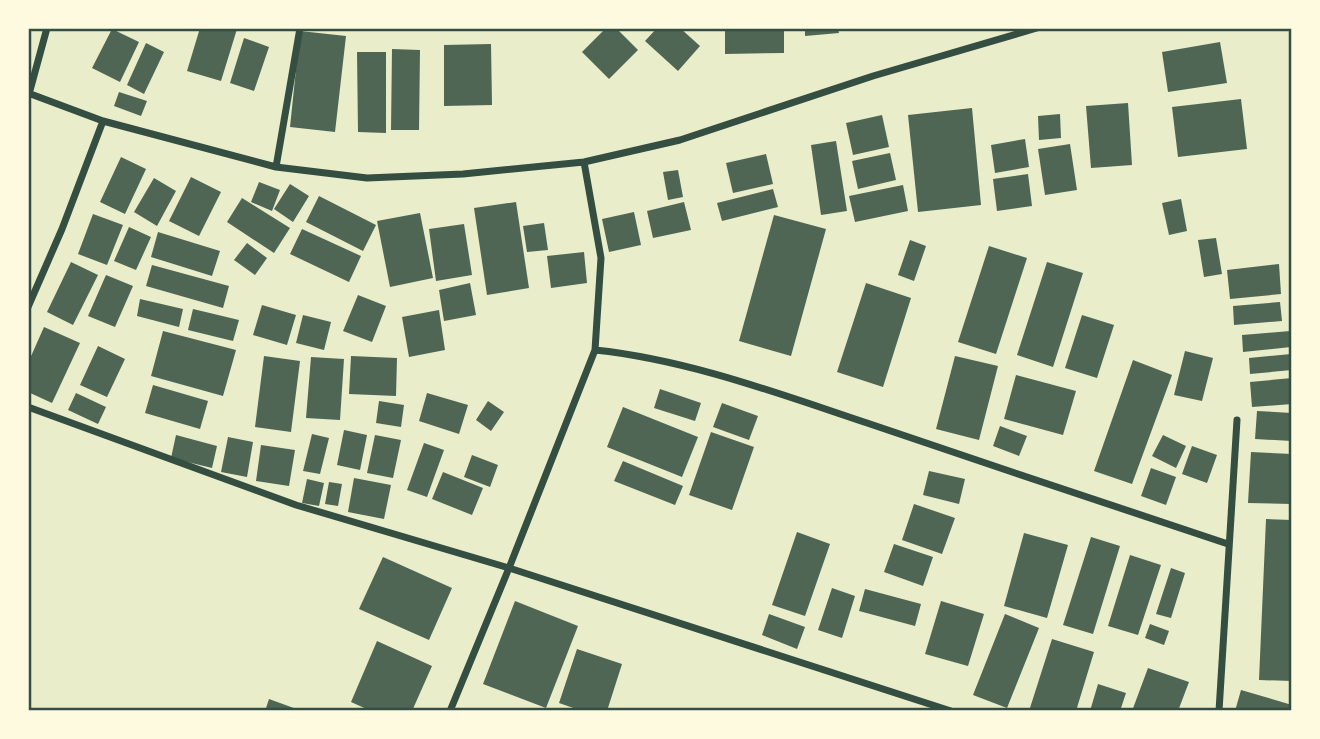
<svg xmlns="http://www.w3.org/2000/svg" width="1320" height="739" font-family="'IBM Plex Sans',sans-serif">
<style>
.building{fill:#4f6655}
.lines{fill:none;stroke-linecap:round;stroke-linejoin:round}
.minor{stroke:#344e41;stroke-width:7}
.neatline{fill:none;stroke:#344e41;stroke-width:2.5}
</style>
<rect width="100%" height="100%" fill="#e9edc9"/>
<path class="building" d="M200,28L237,29L221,81L187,71Z
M606,28H616L638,50L609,79L582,52Z
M657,28H680L700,46L678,71L645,41Z
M725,28H784V53L725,54Z
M805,28H838L839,33L805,36Z
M112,29L139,42L120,82L92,68Z
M300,31L346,36L335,132L290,127Z
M244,38L269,47L254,91L230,83Z
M1220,42L1227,83L1168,92L1162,52Z
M146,43L164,52L144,94L127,85Z
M491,44L492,105L444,106V45Z
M392,49L420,50L419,130H391Z
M357,52H386V133L358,132Z
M119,92L147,101L141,116L114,106Z
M1241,99L1247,149L1178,157L1172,107Z
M1128,103L1132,165L1091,168L1086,106Z
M972,108L981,205L918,212L908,115Z
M1060,114L1061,138L1039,140L1038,116Z
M882,115L889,147L853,155L846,123Z
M1025,139L1029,167L995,173L991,145Z
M836,141L847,211L821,215L811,145Z
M1070,144L1077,190L1045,195L1038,149Z
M890,153L896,180L858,189L852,161Z
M766,154L773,184L733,193L726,163Z
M121,157L146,169L125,214L100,202Z
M678,170L683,197L668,200L663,172Z
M1028,174L1032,206L997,211L993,179Z
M191,177L221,192L199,236L169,221Z
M154,178L176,191L157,226L134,212Z
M259,182L280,190L272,211L251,202Z
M290,184L309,196L293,222L274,209Z
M903,185L908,211L855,222L849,196Z
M773,189L778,207L722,221L717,203Z
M319,196L376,225L363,251L306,222Z
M242,198L290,228L274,253L227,222Z
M1181,199L1187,231L1169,235L1162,203Z
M516,202L529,288L487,295L474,208Z
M684,202L691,230L653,238L647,211Z
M634,212L641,245L609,252L602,219Z
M420,213L433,278L390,287L377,221Z
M93,214L123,225L107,265L78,254Z
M774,215L826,229L791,356L739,341Z
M544,223L548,250L527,252L523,226Z
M464,224L472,275L436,281L429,229Z
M129,227L151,237L136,270L114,261Z
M302,229L361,256L349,282L290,254Z
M158,232L220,251L212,276L151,257Z
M1216,238L1222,274L1204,277L1198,240Z
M910,240L926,246L914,281L898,275Z
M247,243L267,258L255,275L234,260Z
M989,246L1027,258L996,354L958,342Z
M584,252L587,283L551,288L547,256Z
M71,262L98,275L73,325L47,312Z
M1047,262L1083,273L1053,367L1017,355Z
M1279,264L1281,294L1230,299L1227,270Z
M152,265L229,286L223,308L146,286Z
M106,275L133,286L115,327L88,316Z
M470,283L476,315L444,321L439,290Z
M866,283L911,298L883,387L837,372Z
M358,295L386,306L372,342L343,331Z
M140,299L183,309L179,327L137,316Z
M1280,302L1282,321L1234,325L1233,306Z
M262,305L296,315L287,345L253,335Z
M193,309L239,320L233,341L188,330Z
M439,310L445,350L409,357L402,317Z
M303,315L331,322L324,350L296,343Z
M1082,315L1114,325L1097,378L1065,368Z
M44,327L80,343L52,403L28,392V363Z
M163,331L236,350L223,396L151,376Z
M1290,331L1291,347L1243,352L1242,335Z
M98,346L125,359L107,397L80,385Z
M1185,351L1213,358L1202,401L1174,395Z
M1291,354L1292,370L1250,374L1249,358Z
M264,356L300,361L291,432L255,427Z
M351,356L397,358L396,396L349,394Z
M955,356L998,366L979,440L936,429Z
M311,357L344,359L340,420L306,418Z
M1133,360L1172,375L1132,484L1094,471Z
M1016,375L1076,391L1063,435L1004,419Z
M1292,378V404L1252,407L1250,382Z
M153,385L208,401L200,429L145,413Z
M660,389L701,403L695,421L654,408Z
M76,393L106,407L98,424L68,410Z
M427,393L468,405L459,434L419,421Z
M379,401L404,405L401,427L376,423Z
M488,401L504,412L491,431L476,420Z
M722,403L758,416L749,440L713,427Z
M623,407L698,437L682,477L607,447Z
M1257,411L1292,413V441L1255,439Z
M1000,426L1027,436L1019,456L993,446Z
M344,430L367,435L360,470L337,465Z
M711,432L754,447L732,510L689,495Z
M312,434L329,438L320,474L303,471Z
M176,435L217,446L212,468L171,458Z
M375,435L401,440L393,478L367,473Z
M1163,435L1186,446L1176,468L1152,456Z
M228,437L253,442L247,477L221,472Z
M424,443L444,450L427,497L407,490Z
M261,445L295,450L289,486L256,481Z
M1192,446L1217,455L1207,483L1182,474Z
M1251,452L1292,454V504L1248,503Z
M472,455L498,465L490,487L464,477Z
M623,461L683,486L675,505L614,481Z
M1151,468L1176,477L1166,505L1141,496Z
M929,471L965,479L959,504L923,495Z
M443,472L483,488L472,515L432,499Z
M354,478L391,485L384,519L348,512Z
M307,479L324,483L319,506L302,503Z
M329,482L342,484L338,506L325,504Z
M914,504L955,518L942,554L902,540Z
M1266,519L1292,520V681L1259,680Z
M797,532L830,544L805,616L772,605Z
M1024,533L1068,545L1047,618L1004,606Z
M1091,537L1120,546L1093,634L1063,625Z
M894,544L933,557L923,586L884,572Z
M1130,555L1161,565L1138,635L1108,626Z
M383,557L452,588L429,640L359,609Z
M1171,568L1185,573L1171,618L1156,614Z
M832,588L855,596L842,638L818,630Z
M865,589L921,604L915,626L859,611Z
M515,601L578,626L546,708L483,684Z
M941,601L984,614L968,666L925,654Z
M769,614L805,627L797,649L762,635Z
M1005,614L1039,628L1007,708L973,695Z
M1150,624L1169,631L1164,645L1145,638Z
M1052,639L1094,652L1076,711H1029Z
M377,641L432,666L412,711H371L351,702Z
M577,649L622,664L607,711H582L559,703Z
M1148,668L1189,682L1178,711H1132Z
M1098,684L1126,693L1120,711H1090Z
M1241,690L1292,705V711H1235Z
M269,699L302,711H265Z"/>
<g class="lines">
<path class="minor" d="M28,93L103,121L276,167L367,178L463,174L584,162L680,140L873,76L1037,28
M29,94L47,28
M584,162L601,258L595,350
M276,167L300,28
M28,307L62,229L103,121
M28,407L296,505L509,568L951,711
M450,711L509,568L595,350C691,360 785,396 876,426C993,466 1111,505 1228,544
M1219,711L1237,420"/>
</g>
<rect width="1320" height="739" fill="none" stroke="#fefae0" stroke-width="60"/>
<rect x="30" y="30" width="1260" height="679" class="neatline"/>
</svg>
